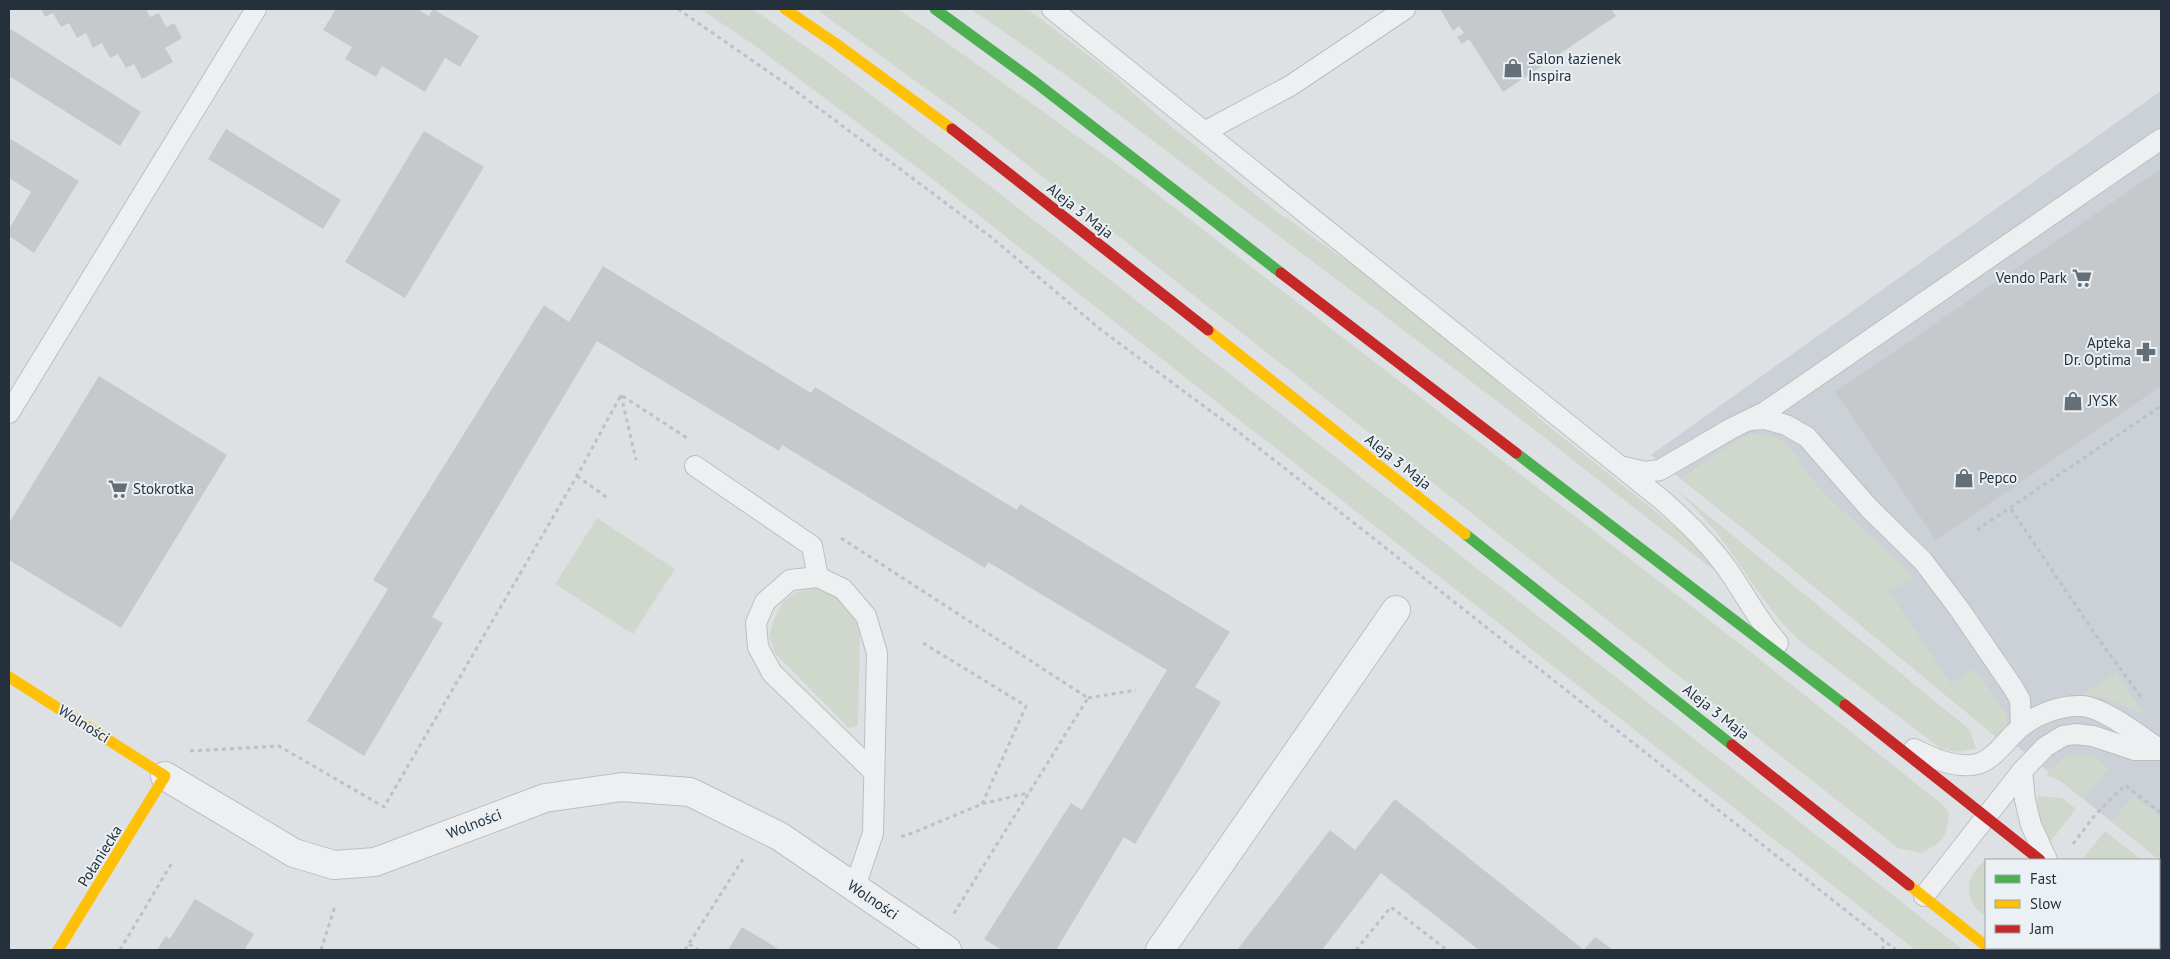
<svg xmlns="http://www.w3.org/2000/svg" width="2170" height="959" font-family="'PT Sans',sans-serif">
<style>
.built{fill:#cbd1d7}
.green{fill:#d0d8cd}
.building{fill:#c6c9cb}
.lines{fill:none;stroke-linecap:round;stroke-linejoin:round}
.lane-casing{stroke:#bcbfc1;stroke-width:22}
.street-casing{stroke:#bcbfc1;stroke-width:30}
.path{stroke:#bdc1c4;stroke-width:3;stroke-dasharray:4 4;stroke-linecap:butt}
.lane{stroke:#edeff1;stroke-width:20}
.street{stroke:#edeff1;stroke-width:28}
.fast{stroke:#4caf50;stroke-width:11}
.slow{stroke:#ffc107;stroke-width:11}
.jam{stroke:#c62828;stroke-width:11}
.labels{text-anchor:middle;stroke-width:4;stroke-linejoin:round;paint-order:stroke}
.poi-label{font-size:15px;fill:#24313d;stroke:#eaf0f4;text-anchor:start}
.street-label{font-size:15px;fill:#24313d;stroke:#eaf0f4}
</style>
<rect width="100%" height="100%" fill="#dee1e3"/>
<path class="built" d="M2161,91V861L1651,455Z"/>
<path class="green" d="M700,9H753L836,68L1039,224L1963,950H1915L935,181L751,43Z
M816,9H898L939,37L1144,184L1739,643L1942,804L1949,813C1947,838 1943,841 1922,853L1898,848L983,130Z
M971,9H1028L1111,73L1161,118L1276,211L1375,281L1453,343L1546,424L1695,543L1703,552L1715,571L1518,417L1070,78Z
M1752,434C1763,434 1773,435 1782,441C1796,450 1803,470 1815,483C1846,517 1884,545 1915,579L1888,590L1951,684L1974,668L2007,716L2006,728L1996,737L1682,478L1731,444Z
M1677,490L1970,730L1976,749L1957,752L1940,748L1801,642C1768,612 1746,571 1719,536C1706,519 1691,505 1677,490Z
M597,518L675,569L633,634L555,584Z
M813,588L827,590L841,599L853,613L860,631L858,726L849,728L775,653L769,636L774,619L783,602L796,592Z
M2116,673L2143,713L2136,712L2106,698L2082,695Z
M2081,754L2095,758L2109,768L2084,799L2063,782L2046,775C2056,763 2065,756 2081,754Z
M2038,796L2062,798L2076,809L2051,841C2040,829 2035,812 2038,796Z
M2133,796L2161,817V860L2112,822Z
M2105,831L2142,860H2082Z
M1986,860V916C1982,913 1977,910 1974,906C1963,889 1971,870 1986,860Z
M2028,948H2122L2125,950H2031Z"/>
<path class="building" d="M41,9H146L150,17L159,13L166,27L174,23L182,38L165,48L173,62L142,79L134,64L126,68L118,54L110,58L102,43L93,48L86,33L77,38L69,23L61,27L53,13L45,17Z
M336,9H417L429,16L433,9L479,36L460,67L445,58L425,92L382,66L376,77L345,59L352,47L323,30Z
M1440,9H1611L1616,16L1503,92L1469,39L1462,44L1457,37L1464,33L1459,26L1453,31Z
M9,28L141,112L120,146L9,76Z
M226,129L341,200L323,229L208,159Z
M424,131L484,167L405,298L345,262Z
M9,138L79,181L34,253L9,236V229L31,192L9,178Z
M2161,169V386L1936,540L1835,392Z
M603,266L811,393L815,387L1017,510L1020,504L1230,632L1195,687L1221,702L1135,844L1124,837L1056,950H1002L984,939L1071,803L1082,810L1167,670L988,562L985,568L782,445L779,451L597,341L432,617L443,623L364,756L307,721L388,589L373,580L544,305L569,322Z
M99,376L227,455L121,628L9,560V523Z
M1395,799L1584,950L1595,937L1613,950H1479L1381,873L1322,950H1237L1330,830L1355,850Z
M195,899L254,934L244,950H157L166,936L170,939Z
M742,927L780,950H728Z"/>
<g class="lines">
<defs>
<path id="lane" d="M1052,9L1662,500C1686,521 1709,543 1728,570C1745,594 1758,621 1778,643
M1206,131L1290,86L1405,9
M9,413L256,9
M1750,420L1765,419L1786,425L1807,437L1869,508L1923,561L1960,610L2014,689L2020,700L2021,727
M695,466L812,546L818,577
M1624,467L1645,472L1660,470L1732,428L1765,412L2161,139
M1914,749C1932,758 1952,767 1972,765C1993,763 2005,740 2020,728C2035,715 2060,705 2081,706C2104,707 2141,737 2161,750
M2022,771L2025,800L2031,825L2047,860
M855,887L873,833L877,653L866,616L843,589L818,577L790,580L765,602L756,623L758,647L772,673L874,772
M1924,896L2022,771L2045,747L2063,736L2075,734L2093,736L2135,750H2161"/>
<path id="street" d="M165,776L294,853L334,865L375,862L545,798L622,787L690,792L779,836L947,950
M1160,950L1396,610"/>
</defs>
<use href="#lane" class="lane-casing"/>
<use href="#street" class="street-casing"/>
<path class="path" d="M678,9L789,86L991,237L1100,329L1236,430L1896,950
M621,395L636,460
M577,476L609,499
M2011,509L2095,634L2143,700
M1977,530L2161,406
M841,538L1088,698L953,915
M923,643L1026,706L982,804
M1088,698L1136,690
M190,751L279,746L384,807L577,476L621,395L687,438
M901,836H905L982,804L1027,793
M2073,844L2095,815L2125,785L2161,813
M689,944L698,950
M120,950L173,861
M321,950L335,906
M685,950L745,856
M1356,950L1391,907L1447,950
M1883,950V940"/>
<use href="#lane" class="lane"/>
<use href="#street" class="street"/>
<path class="fast" d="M935,9L1035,82L1281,273
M1516,453L1845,705
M1465,534L1732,745"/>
<path class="slow" d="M785,9L835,43L952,129
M1208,330L1465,534
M9,677L165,776L58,950
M1909,885L1986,946"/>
<path class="jam" d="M952,129L1208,330
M1281,273L1516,453
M1845,705L2040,860
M1732,745L1909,885
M2151,948L2154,950"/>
</g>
<defs>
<symbol id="shop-bare" viewBox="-9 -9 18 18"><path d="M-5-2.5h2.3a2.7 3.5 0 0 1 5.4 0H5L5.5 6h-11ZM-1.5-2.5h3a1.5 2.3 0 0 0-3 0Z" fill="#656f77" stroke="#eaf0f4" stroke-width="2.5" paint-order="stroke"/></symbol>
<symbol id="supermarket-bare" viewBox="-9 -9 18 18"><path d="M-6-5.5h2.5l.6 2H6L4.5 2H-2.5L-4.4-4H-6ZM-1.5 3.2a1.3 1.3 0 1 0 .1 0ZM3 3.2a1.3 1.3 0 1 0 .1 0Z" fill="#656f77" stroke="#eaf0f4" stroke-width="2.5" paint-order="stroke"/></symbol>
<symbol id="pharmacy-bare" viewBox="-9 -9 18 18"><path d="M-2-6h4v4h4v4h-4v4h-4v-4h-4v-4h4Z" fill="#656f77" stroke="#eaf0f4" stroke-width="2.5" paint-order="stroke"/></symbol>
</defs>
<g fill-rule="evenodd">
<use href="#shop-bare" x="1499" y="54" width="28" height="28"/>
<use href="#supermarket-bare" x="2068" y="264" width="28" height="28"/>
<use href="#pharmacy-bare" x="2132" y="338" width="28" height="28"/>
<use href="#shop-bare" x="2059" y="387" width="28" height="28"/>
<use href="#shop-bare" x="1950" y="464" width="28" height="28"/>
<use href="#supermarket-bare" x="104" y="475" width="28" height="28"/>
</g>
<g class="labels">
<g class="poi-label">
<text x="1528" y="64">Salon łazienek<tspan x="1528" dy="17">Inspira</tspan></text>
<text x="2067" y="283" text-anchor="end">Vendo Park</text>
<text x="2131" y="348" text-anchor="end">Apteka<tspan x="2131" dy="17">Dr. Optima</tspan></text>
<text x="2088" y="406">JYSK</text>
<text x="1979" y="483">Pepco</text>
<text x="133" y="494">Stokrotka</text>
</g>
<g class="street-label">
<text transform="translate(1080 211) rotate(38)" y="5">Aleja 3 Maja</text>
<text transform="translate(1398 462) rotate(38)" y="5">Aleja 3 Maja</text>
<text transform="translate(1716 712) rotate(38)" y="5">Aleja 3 Maja</text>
<text transform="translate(84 724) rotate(32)" y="5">Wolności</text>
<text transform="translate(474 824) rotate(-21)" y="5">Wolności</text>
<text transform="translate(100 856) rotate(-58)" y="5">Połaniecka</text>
<text transform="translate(873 900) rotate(34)" y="5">Wolności</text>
</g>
</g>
<rect width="2170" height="959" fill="none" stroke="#24313d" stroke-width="20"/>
<rect x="1985" y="859" width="175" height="90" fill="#eaf0f4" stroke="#9ba4ab"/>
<rect x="1995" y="875" width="25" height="8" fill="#4caf50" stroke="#9ba4ab"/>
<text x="2030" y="884" font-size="15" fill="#24313d">Fast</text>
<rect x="1995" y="900" width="25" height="8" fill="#ffc107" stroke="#9ba4ab"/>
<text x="2030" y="909" font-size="15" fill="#24313d">Slow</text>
<rect x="1995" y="925" width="25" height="8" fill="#c62828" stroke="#9ba4ab"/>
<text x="2030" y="934" font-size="15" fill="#24313d">Jam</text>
</svg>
